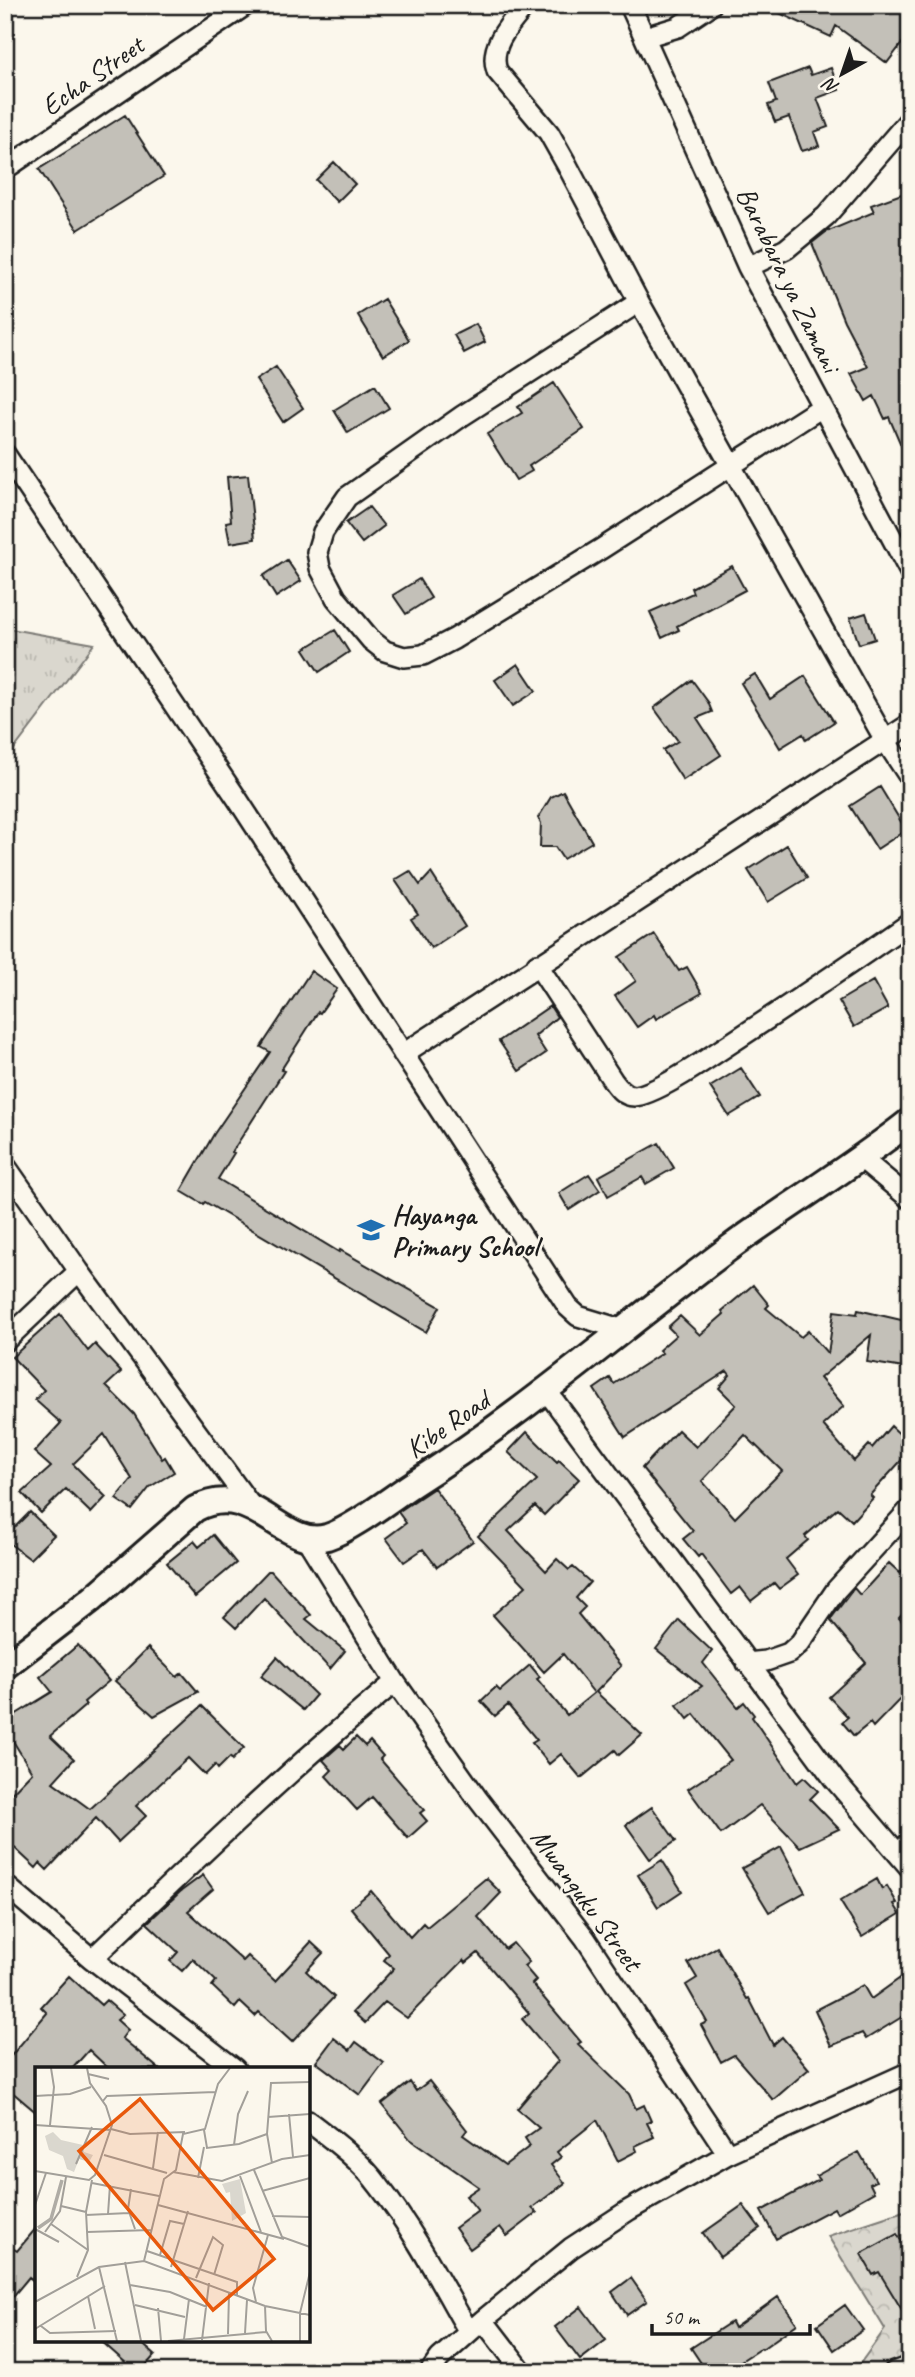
<svg xmlns="http://www.w3.org/2000/svg" width="915" height="2377" font-family="Caveat,sans-serif">
<style>
.grass{fill:url(#grass-tufts);stroke:#7b7a75;stroke-width:2}
.forest{fill:url(#forest-crowns);stroke:#7b7a75;stroke-width:2}
.building{fill:#c3c0b8;stroke:#1c1c1c;stroke-width:2;fill-rule:evenodd}
.lines{fill:none;stroke-linecap:round;stroke-linejoin:round}
.minor-casing{stroke:#1c1c1c;stroke-width:24}
.tertiary-casing{stroke:#1c1c1c;stroke-width:30}
.minor{stroke:#fbf7ec;stroke-width:19}
.tertiary{stroke:#fbf7ec;stroke-width:24}
.labels{text-anchor:middle;stroke-width:5;stroke-linejoin:round;paint-order:stroke}
.street-label{font-size:28px;fill:#1c1c1c;stroke:#fbf7ec}
.poi-label{font-size:28px;font-weight:bold;fill:#1c1c1c;stroke:#fbf7ec;text-anchor:start}
.inset-river{fill:none;stroke:#afaca5;stroke-width:3.5}
.inset-road{fill:none;stroke:#a29f99;stroke-width:2}
.view{fill:#e8590c;fill-opacity:0.15;stroke:#e8590c;stroke-width:3.5}
.inset-edge{fill:none;stroke:#1c1c1c;stroke-width:3.5}
</style>
<defs>
<pattern id="grass-tufts" width="24" height="20" patternUnits="userSpaceOnUse" patternTransform="scale(1.75)"><rect width="24" height="20" fill="#dad7ce"/><path d="M3 7l-1-3M5 7V3M7 7l1-3M15 17l-1-3M17 17v-4M19 17l1-3" fill="none" stroke="#bab8b0"/></pattern>
<pattern id="forest-crowns" width="20" height="18" patternUnits="userSpaceOnUse" patternTransform="scale(1.75)"><rect width="20" height="18" fill="#dad7ce"/><path d="M2 6a3 3 0 1 1 6 0M12 15a3 3 0 1 1 6 0" fill="none" stroke="#bab8b0"/></pattern>
</defs>
<rect width="100%" height="100%" fill="#fbf7ec"/>
<filter id="ink" filterUnits="userSpaceOnUse"><feTurbulence type="fractalNoise" baseFrequency=".0143" numOctaves="2"/><feDisplacementMap in="SourceGraphic" scale="14" xChannelSelector="R" yChannelSelector="G"/><feConvolveMatrix kernelMatrix="1 2 1 2 8 2 1 2 1" color-interpolation-filters="sRGB"/></filter>
<g filter="url(#ink)">
<path class="grass" d="M5,628L94,644L5,761Z"/>
<path class="forest" d="M910,2209V2372H854L885,2329L828,2236Z"/>
<path class="building" d="M762,5H910V33L887,63L836,26L831,37Z
M808,68L811,75L831,68L839,90L817,98L828,127L814,132L819,146L802,151L789,117L775,122L768,105L776,102L769,83Z
M125,115L164,176L78,230L39,169Z
M334,162L355,184L337,202L316,180Z
M910,191V466L889,417L885,419L874,396L866,401L851,374L868,367L844,321L812,243L826,232L874,212L871,205Z
M384,299L409,340L383,356L358,315Z
M476,324L485,342L464,353L454,335Z
M276,367L303,408L283,422L256,380Z
M554,383L584,429L529,466L532,471L516,480L487,434L522,413L518,407Z
M375,385L389,408L348,433L334,410Z
M248,475L255,539L230,543L226,522L231,521L227,477Z
M369,507L384,526L362,543L346,523Z
M287,560L301,581L276,597L263,576Z
M732,566L745,590L677,626L679,630L662,638L650,612L693,593L691,588Z
M419,579L431,598L406,614L393,595Z
M866,613L875,639L859,644L850,618Z
M335,630L349,652L319,672L304,649Z
M518,664L536,691L513,706L495,680Z
M755,674L770,699L805,676L834,722L806,740L803,734L780,748L741,683Z
M692,680L708,702L712,712L697,718L721,755L683,780L663,750L678,741L654,708Z
M880,787L906,830L877,849L850,806Z
M563,791L592,842L563,859L555,847H540L541,823L538,818L551,797Z
M787,845L807,878L768,902L748,870Z
M410,871L420,885L431,873L465,926L431,948L411,918L418,914L395,880Z
M654,934L679,971L687,967L702,993L656,1019L654,1015L637,1027L615,996L636,981L619,957Z
M311,971L337,989L320,1013L318,1012L281,1070L284,1071L232,1152L234,1153L218,1179L339,1252L340,1250L440,1307L426,1332L205,1202L203,1204L181,1191L214,1134L270,1052L261,1047Z
M873,981L888,1008L854,1027L839,1001Z
M550,1006L557,1017L535,1036L546,1053L519,1071L499,1041Z
M741,1068L760,1097L729,1116L710,1087Z
M659,1143L674,1168L646,1184L642,1177L608,1196L598,1177Z
M589,1174L600,1190L569,1210L559,1193Z
M753,1285L769,1305L766,1308L801,1337L808,1331L828,1354L834,1311L857,1314L858,1310L910,1322V1369L867,1362L871,1335L820,1378L844,1406L823,1425L854,1461L869,1445L872,1448L891,1426L905,1439L900,1444L909,1452L870,1495L873,1498L852,1521L838,1508L805,1536L808,1540L786,1559L798,1575L779,1589L774,1583L751,1601L740,1587L731,1594L701,1554L698,1557L683,1539L693,1531L642,1468L678,1430L696,1447L736,1405L719,1388L730,1375L727,1371L625,1437L594,1389L610,1378L614,1384L662,1353L659,1350L676,1335L668,1327L680,1316L700,1335L724,1314L722,1311ZM745,1435L782,1471L735,1518L702,1481Z
M60,1314L88,1351L95,1344L121,1372L106,1386L134,1414L162,1459L165,1457L174,1472L150,1487L132,1510L116,1499L132,1479L104,1434L73,1464L106,1497L91,1513L66,1489L41,1513L22,1493L51,1467L34,1452L61,1423L35,1400L44,1390L12,1357Z
M527,1432L557,1462L559,1460L579,1479L544,1515L535,1506L508,1531L546,1571L557,1559L569,1570L573,1567L590,1582L576,1598L585,1607L578,1614L621,1666L596,1692L642,1735L619,1755L615,1750L581,1778L561,1754L549,1764L532,1743L537,1740L508,1705L495,1716L481,1701L496,1687L500,1691L530,1665L540,1677L537,1679L567,1715L594,1693L563,1654L544,1672L493,1615L526,1586L478,1536L537,1480L508,1452Z
M434,1488L473,1541L437,1567L423,1549L404,1562L386,1538L406,1523L398,1512Z
M30,1512L54,1535L30,1559L5,1540V1537Z
M213,1535L236,1563L195,1597L167,1563L194,1541L199,1547Z
M910,1562V1606L899,1618L910,1630V1678L902,1686L907,1692L873,1727L870,1723L854,1736L842,1722L848,1717L829,1697L866,1663L830,1620L854,1588L860,1595L889,1563L900,1573Z
M268,1571H271L311,1615L306,1619L345,1651L330,1669L264,1598L236,1628L224,1617Z
M679,1620L712,1651L703,1663L738,1707L744,1702L754,1715L752,1717L797,1783L804,1777L818,1791L810,1799L839,1829L800,1847L760,1805L721,1834L688,1789L731,1760L694,1714L688,1719L677,1705L702,1686L656,1649Z
M78,1645L109,1681L84,1702L86,1705L50,1736L74,1759L53,1782L90,1809L202,1706L244,1748L232,1760L230,1757L218,1769L215,1765L205,1775L188,1758L136,1806L146,1816L118,1842L96,1818L47,1870L40,1863L36,1868L5,1839V1800L32,1772L5,1728V1721L52,1692L40,1677Z
M148,1648L177,1677L182,1673L198,1692L154,1716L115,1681Z
M277,1657L316,1695L303,1710L261,1676Z
M356,1737L365,1746L370,1741L383,1756L380,1759L424,1810L420,1813L427,1821L408,1838L372,1797L357,1810L326,1776L332,1770L323,1760L340,1745L344,1749Z
M652,1807L676,1841L650,1859L626,1825Z
M781,1847L805,1892L769,1912L742,1868Z
M662,1860L682,1891L658,1907L638,1875Z
M203,1875L213,1889L188,1911L243,1961L248,1956L275,1981L311,1942L323,1953L306,1971L334,1997L292,2042L259,2012L255,2016L240,2002L235,2008L212,1986L216,1981L193,1959L182,1971L170,1961L178,1952L147,1923L180,1892Z
M486,1878L501,1893L478,1917L505,1949L513,1943L529,1962L524,1966L536,1980L532,1984L581,2042L578,2044L629,2094L636,2109L644,2105L651,2121L647,2123L654,2137L635,2146L637,2151L618,2161L597,2120L557,2152L561,2157L551,2165L565,2183L532,2208L537,2213L507,2236L500,2227L470,2249L455,2228L478,2211L466,2196L479,2187L410,2139L382,2104L410,2082L416,2091L429,2081L467,2130L463,2135L505,2165L530,2146L525,2138L539,2128L517,2109L558,2061L522,2019L529,2013L478,1953L466,1963L464,1960L407,2018L385,2002L365,2023L353,2012L394,1968L384,1960L389,1954L351,1908L371,1891L410,1937L423,1923L427,1927Z
M877,1879L882,1889L887,1886L897,1903L894,1904L900,1914L862,1937L840,1901Z
M717,1947L747,1999L749,1998L773,2045L782,2037L809,2069L773,2100L734,2055L721,2062L701,2025L707,2022L686,1985L697,1978L688,1963Z
M910,1971V2012L866,2039L862,2033L831,2046L815,2010L863,1985L871,1999Z
M69,1976L101,2005L106,2000L123,2015L117,2020L128,2030L122,2038L159,2069H109L89,2050L72,2069H37V2113L5,2086V2063L47,2013L41,2007Z
M334,2038L350,2050L356,2042L384,2063L360,2095L316,2062Z
M859,2152L876,2181L870,2184L874,2192L837,2213L834,2208L776,2239L761,2211L819,2180L816,2176Z
M743,2205L760,2228L720,2257L703,2233Z
M37,2227V2284L29,2277L5,2306V2243L17,2251Z
M897,2234L910,2255V2323L879,2272L873,2275L861,2254Z
M631,2278L647,2301L627,2315L612,2292Z
M778,2297L797,2324L762,2349L761,2348L724,2372H707L691,2348L731,2322L734,2328Z
M845,2305L863,2330L834,2350L817,2325Z
M581,2307L606,2340L580,2360L555,2327Z
M100,2340H138L155,2355L140,2372H136Z"/>
<g class="lines">
<defs>
<path id="minor" d="M526,5C511,23 488,46 497,71L549,133L567,165L639,302L885,740L910,778
M630,5L748,267L910,572
M645,37L678,27L711,5
M5,169L246,5
M748,267L786,249L826,216L910,119
M639,302L462,416L347,497L323,532L317,552L320,568L336,598L371,640L385,651L404,657L423,655L454,639L601,549L822,407
M5,454L238,800L568,1307L578,1316L624,1330
M537,964L613,1081C618,1088 624,1096 634,1096C654,1095 701,1063 719,1051C783,1009 847,967 910,922
M403,1054L910,724
M862,1159L910,1199
M5,1165L79,1271L254,1510
M5,1341L79,1271
M546,1390L834,1779L910,1868
M306,1538L395,1682L477,1798L585,1938L728,2154
M747,1663L766,1661L789,1653L800,1643L836,1590L910,1509
M898,1854L910,1842
M5,1885L92,1959L235,2069
M92,1959C191,1864 290,1769 395,1682
M308,2121C333,2140 360,2160 379,2186C414,2231 441,2283 469,2332
M483,2320L523,2372
M430,2372L440,2358L483,2320L571,2248L629,2210L728,2154L910,2072
M894,2372L910,2366"/>
<path id="tertiary" d="M5,1666L92,1599L195,1509C253,1478 282,1550 327,1537C352,1529 390,1499 413,1484C525,1413 625,1325 732,1246C791,1203 852,1167 910,1121"/>
</defs>
<use href="#minor" class="minor-casing"/>
<use href="#tertiary" class="tertiary-casing"/>
<use href="#minor" class="minor"/>
<use href="#tertiary" class="tertiary"/>
</g>
</g>
<defs>
<symbol id="school-bare" viewBox="-9 -9 18 18"><path d="M0-5L7-2L0 1L-7-2ZM-4 1L0 2.5L4 1V4Q0 6-4 4Z" fill="#1f6fb2" stroke="#fbf7ec" stroke-width="2.5" paint-order="stroke"/></symbol>
</defs>
<g fill-rule="evenodd">
<use href="#school-bare" x="352" y="1211" width="38" height="38"/>
</g>
<g class="labels">
<g class="street-label">
<text transform="translate(92 75) rotate(-35)" y="10">Echa Street</text>
<text transform="translate(789 279) rotate(64)" y="10">Barabara ya Zamani</text>
<text transform="translate(447 1424) rotate(-35)" y="10">Kibe Road</text>
<text transform="translate(587 1899) rotate(54)" y="10">Mwanguku Street</text>
</g>
<g class="poi-label">
<text x="392" y="1224">Hayanga<tspan x="392" dy="32">Primary School</tspan></text>
</g>
</g>
<g transform="translate(35 2067)">
<rect width="275" height="275" fill="#fbf7ec"/>
<path d="M205,112L211,146L197,154L195,125L191,126L187,117Z" fill="#dad7ce"/>
<path d="M18,65L26,73L48,78L49,85L58,88L54,95L44,92L39,105L32,102L28,89L14,83L10,69Z" fill="#dad7ce"/>
<path class="inset-river" d="M3,161L16,152L27,113"/>
<path class="inset-road" d="M53,7L74,12M0,29L35,27L56,20M68,34L72,29L180,25M254,47L258,90M233,50L275,47M0,58L76,63M15,58L19,20L16,1M76,62L95,67L150,65M169,63L172,81L204,77L232,67M199,78L203,47L213,24M69,88L132,106M237,96L232,67L236,16L275,15M41,97L57,60M118,101L123,65M219,103L247,170L275,180M0,104L54,113L60,108L77,58L71,39L55,16L52,1M138,105L187,114L247,92L275,88M205,109L226,165M163,111L169,80M57,116L124,129M96,122L93,142L100,162M227,124L275,111M0,138L11,106M123,138L249,172M26,139L51,145M73,147L75,118M51,148L94,146M237,149L275,150M16,157L53,183M0,162L24,175M10,165L25,144L31,110M52,165L116,163M112,184L202,215V229M125,188L135,154L149,157M109,194L129,112L141,103L148,67L170,62L183,17L195,1M90,195L106,274M64,200L82,274M136,200L153,144M42,210L53,183L51,145L57,113M161,211L178,170L188,178L179,208M95,218L135,225L172,240M53,229L60,262M0,235L64,200L109,194L230,239L275,248M221,235L218,221L233,168M100,238L150,250M230,239L231,264L237,274M123,241L126,274M6,259L15,266L81,264M0,262L70,219M210,266L212,233M193,267L194,226M149,272L154,232M167,273L174,216M133,274L231,265M265,274V246L275,205"/>
<path class="view" d="M105,32L239,192L178,243L44,84Z"/>
<rect width="275" height="275" class="inset-edge"/>
</g>
<rect width="915" height="2377" fill="none" stroke="#fbf7ec" stroke-width="28"/>
<rect x="14" y="14" width="887" height="2349" fill="none" stroke="#1c1c1c" stroke-width="2.5" filter="url(#ink)"/>
<g transform="translate(842 74) rotate(220)" stroke="#fbf7ec" stroke-width="5" paint-order="stroke">
<path d="M0-5L12 26L0 18L-12 26Z" fill="#1c1c1c"/>
<text y="-10" font-size="19" font-weight="bold" text-anchor="middle" fill="#1c1c1c">N</text>
</g>
<path d="M652 2324v10h158v-10" fill="none" stroke="#1c1c1c" stroke-width="3.5"/>
<text x="663" y="2324" font-size="21" fill="#1c1c1c" stroke="#fbf7ec" stroke-width="5" paint-order="stroke">50 m</text>
</svg>
